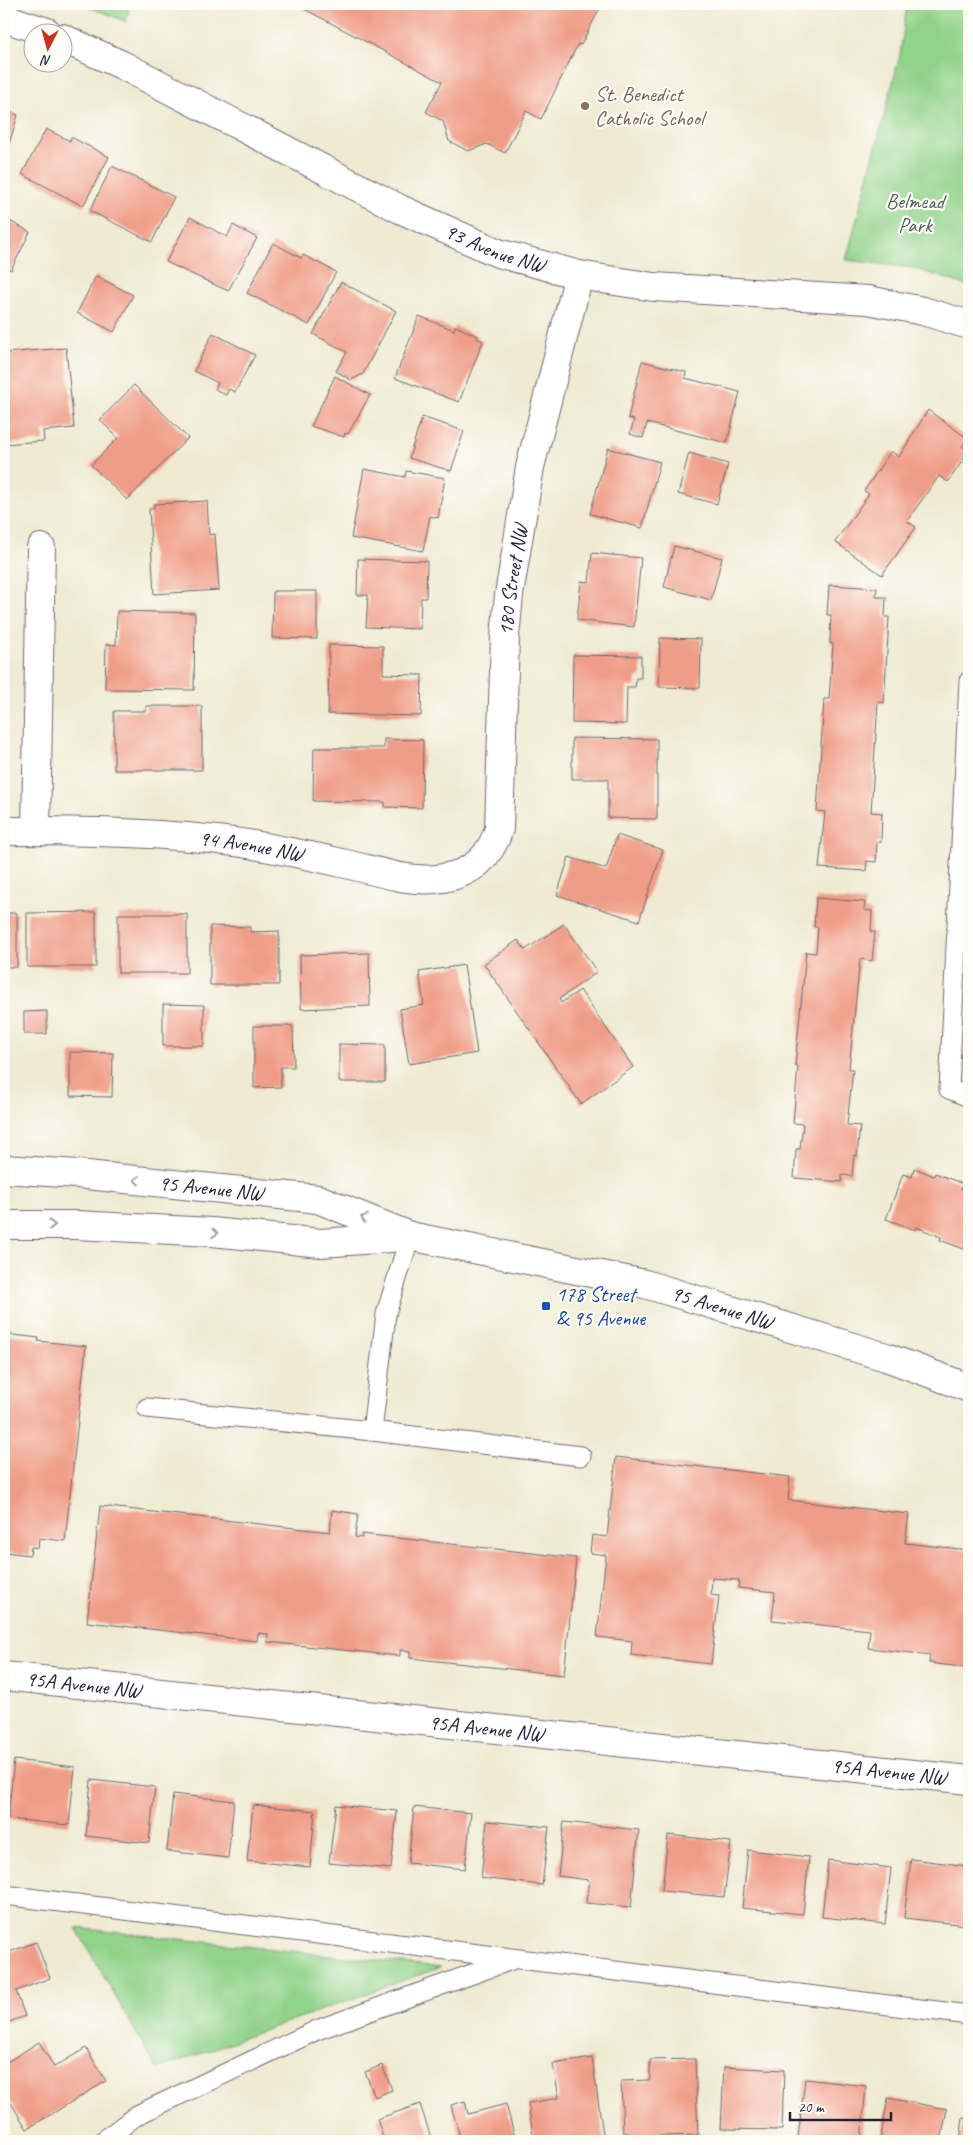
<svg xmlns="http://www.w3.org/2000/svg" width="973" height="2145" font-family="Caveat,sans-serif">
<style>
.green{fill:#92d38a;stroke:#5a7a62}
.building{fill:#f09d87}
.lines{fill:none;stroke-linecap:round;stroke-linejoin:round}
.service-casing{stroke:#6a6870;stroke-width:21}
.minor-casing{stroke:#6a6870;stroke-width:30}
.tertiary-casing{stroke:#6a6870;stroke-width:30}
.service{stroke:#fff;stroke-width:19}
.minor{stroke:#fff;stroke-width:28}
.tertiary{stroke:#fff;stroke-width:28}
.oneway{stroke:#9c9ca7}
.education-dot{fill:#8d6e63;stroke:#fdfcf7;stroke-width:2}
.transit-dot{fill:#1a4fb4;stroke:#fdfcf7;stroke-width:2}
.labels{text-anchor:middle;stroke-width:4.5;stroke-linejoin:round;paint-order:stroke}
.education-label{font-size:21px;fill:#785e54;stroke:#fdfcf7;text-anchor:start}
.park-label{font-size:21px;fill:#496057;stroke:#fdfcf7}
.street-label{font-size:21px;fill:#22223b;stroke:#fdfcf7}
.transit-label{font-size:21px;fill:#164399;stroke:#fdfcf7;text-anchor:start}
</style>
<rect width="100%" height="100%" fill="#fdfcf7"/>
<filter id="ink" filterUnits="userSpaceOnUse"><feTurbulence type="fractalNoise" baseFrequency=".02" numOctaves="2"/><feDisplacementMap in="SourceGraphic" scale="10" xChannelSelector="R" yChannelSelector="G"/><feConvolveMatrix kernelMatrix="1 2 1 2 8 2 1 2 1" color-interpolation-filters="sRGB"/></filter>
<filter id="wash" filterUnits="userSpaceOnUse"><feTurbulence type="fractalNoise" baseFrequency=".0096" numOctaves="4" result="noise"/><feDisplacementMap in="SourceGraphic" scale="20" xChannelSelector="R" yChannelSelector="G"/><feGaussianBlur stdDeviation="1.12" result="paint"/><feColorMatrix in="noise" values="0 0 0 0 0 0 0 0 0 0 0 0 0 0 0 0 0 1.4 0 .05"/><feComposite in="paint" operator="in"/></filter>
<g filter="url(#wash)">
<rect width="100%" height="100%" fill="#efead1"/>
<path class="green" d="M82,4H129L127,22Z
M907,4H969V286L913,268L846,260L900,55Z
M76,1928L441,1967L157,2069Z"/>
<g id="blocks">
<path class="building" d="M295,4H602L581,45L578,44L541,119L526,111L505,153L487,144L468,151L449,141L443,121L426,112L442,82Z
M4,110L18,115L4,160Z
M46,129L70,141L71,137L109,157L83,206L22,174Z
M112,166L174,197L152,242L90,211Z
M190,217L227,237L233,225L257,238L228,291L166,262Z
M4,218L30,232L11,270L4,266Z
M273,243L301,258L303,255L336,272L309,325L247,293Z
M96,276L133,295L114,332L77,313Z
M341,282L396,311L363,374L351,380L336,371L347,352L313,334Z
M419,316L454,330L455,326L478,336L477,338L483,341L459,402L395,378Z
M213,333L255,355L235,392L229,389L226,395L215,389L218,383L194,371Z
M66,348L74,428L43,431L44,441L4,444V353Z
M642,361L686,372L685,378L740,392L727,443L647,423L643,438L630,434L634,420L628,418Z
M335,376L370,395L348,434L345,433L344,437L311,426Z
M134,385L188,438L127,500L91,465L118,438L100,420Z
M928,410L967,438L962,446L969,451L948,482L939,476L907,521L916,527L882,575L835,542L869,494L864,491L891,451L899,457Z
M422,417L464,431L451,471L409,458Z
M608,448L660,462L642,528L590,514Z
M689,453L728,464L717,504L678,494Z
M364,469L405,477L406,471L445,478L438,518L430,516L423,551L351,538Z
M207,501L209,535L215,534L219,590L154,594L149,509L154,508V504Z
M674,546L722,558L711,600L664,587Z
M592,553L641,558L634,627L577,620L581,581L589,582Z
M358,559L427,561L426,598H421L420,629L366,627L368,595H357Z
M829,585L877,588L876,597H886L885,617H889L884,703L878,702L871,812L882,813L881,842H877L876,862L867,861L866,871L819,868L825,812L817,811L824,699H829L833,644L830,643L831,615H827Z
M273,591H317V639L272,638Z
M117,611L195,613L194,690L105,689L106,644L116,645Z
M660,638L701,639L700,688L659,687Z
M329,645L383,646V674L422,675L421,716L328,714Z
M573,655L641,656V678H636L635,687H627L626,724L572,723Z
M146,706H202V770H114V711H146Z
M572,738L657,739V819L608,818V779H572Z
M384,739L423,740L422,808L385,807V802L313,801L314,748H384Z
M617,835L663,850L639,921L557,895L569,857L606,869Z
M816,898L865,902L864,910L872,911L871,932H875L872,961L860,959L849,1069H853L847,1125L860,1126L857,1156L854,1155L852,1176L842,1175V1182L794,1178L796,1149H800L803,1124L793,1123L798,1066H795L806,952L816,953L818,927H814Z
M96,912V967H27V913Z
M4,913H17V967H4Z
M118,914H187V973H118Z
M564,924L597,972L559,999L561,1003L580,990L633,1067L581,1104L484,964L518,940L525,950Z
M210,926L250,927V932L279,931V985H210Z
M369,953L370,1006L301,1009L300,955Z
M464,965L477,1053L409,1064L400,1009L424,1005L419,972Z
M163,1004L204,1005V1046H163Z
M47,1011V1034H24V1012Z
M254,1026H293L294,1067H281V1087L254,1088Z
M339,1044L385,1045V1082H339Z
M70,1052L113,1053L112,1097L70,1096Z
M914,1168L934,1176L935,1173L963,1184L961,1189L969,1192V1251L940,1240L941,1237L916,1227L915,1230L886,1219L903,1174L912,1177Z
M4,1334L39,1338L38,1341L86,1346L65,1541L39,1538L38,1548L31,1547L30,1555L4,1552Z
M616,1457L790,1477L788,1500L909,1514L905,1543L969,1550V1668L929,1663L930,1655L868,1648L870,1630L772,1620L775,1592L738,1588L739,1580L712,1578L711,1595L719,1596L711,1664L631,1655L632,1641L597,1637L606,1555L590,1553L592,1535L607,1537Z
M100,1506L330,1532L332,1510L358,1514L355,1537L362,1538V1534L576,1558L564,1675L410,1658V1651L400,1650V1656L267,1642L268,1634L258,1633L257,1641L87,1622Z
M14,1760L75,1767L69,1825L8,1819Z
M91,1780L155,1787L149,1843L86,1836Z
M173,1794L234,1801L228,1858L167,1851Z
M253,1805L315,1811L310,1867L247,1861Z
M336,1805L397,1811L391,1869L329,1863Z
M414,1807L471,1813L465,1869L408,1863Z
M487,1821L549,1827L542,1885L481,1878Z
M564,1822L639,1830L631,1907L586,1903L589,1880L558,1876Z
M668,1835L731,1842L724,1897L662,1891Z
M748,1850L809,1857L803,1914L742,1908Z
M911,1859L969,1866L966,1925L904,1918Z
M828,1860L891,1868L885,1924L822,1917Z
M36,1942L50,1978L16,1991L25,2016L4,2024V1954Z
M39,2042L54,2067L86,2048L106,2081L27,2129L4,2092V2064Z
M592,2058L604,2141H534L528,2103L559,2098L553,2064Z
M695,2059L698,2135L628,2137L627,2132H623L621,2081L650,2080V2060Z
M382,2065L392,2090L375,2097L365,2072Z
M724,2067L784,2070L782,2130L721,2129Z
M805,2079L866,2086L861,2141L798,2138Z
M888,2098L947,2109L941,2141H880Z
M465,2101L468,2114L506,2104L516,2141H461L451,2105Z
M420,2104L432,2141H371L383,2137L377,2119Z
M963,2117L969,2118V2141H960Z"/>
</g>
</g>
<g filter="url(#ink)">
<use href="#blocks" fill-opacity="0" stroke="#6a6870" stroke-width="1"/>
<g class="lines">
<defs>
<path id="service" d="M969,681L949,1089L969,1097
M147,1408L372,1431L386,1314L410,1236
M372,1431L581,1456
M4,1895L969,2015
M103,2141L137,2115L317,2030L511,1960"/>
<g id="minor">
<path d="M4,18L47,32"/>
<path id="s1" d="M62,38L122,65L400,209L498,253L579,275L615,281L654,287L868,300L923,311L969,325"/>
<path id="s2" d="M4,831C83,831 163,832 242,843C277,849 312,856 346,864C378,871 411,884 443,878C473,873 490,857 499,829L505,637L509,595L530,467L579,275"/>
<path d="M36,831L41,548"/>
<path id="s3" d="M4,1676L969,1780"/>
</g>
<g id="tertiary">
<path id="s4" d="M4,1169L77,1174L318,1199L410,1236L645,1284L886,1357L969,1388"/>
<path d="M4,1225H76L212,1232L321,1243L404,1237"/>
</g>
</defs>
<use href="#service" class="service-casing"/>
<use href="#minor" class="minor-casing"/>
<use href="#tertiary" class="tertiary-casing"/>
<use href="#service" class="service"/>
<use href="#minor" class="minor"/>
<use href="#tertiary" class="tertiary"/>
</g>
<defs><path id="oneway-chevron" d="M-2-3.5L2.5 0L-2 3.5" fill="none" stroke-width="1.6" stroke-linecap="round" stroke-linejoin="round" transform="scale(1.25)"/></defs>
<g class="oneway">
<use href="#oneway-chevron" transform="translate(137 1180) rotate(-174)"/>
<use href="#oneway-chevron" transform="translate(364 1218) rotate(-158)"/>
<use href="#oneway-chevron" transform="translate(52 1225)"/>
<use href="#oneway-chevron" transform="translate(215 1233) rotate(5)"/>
</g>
</g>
<circle class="education-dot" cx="585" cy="106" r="5"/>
<rect class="transit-dot" x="541" y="1301" width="10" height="10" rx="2.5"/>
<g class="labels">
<g class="education-label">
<text x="595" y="101">St. Benedict<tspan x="595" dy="24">Catholic School</tspan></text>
</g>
<g class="park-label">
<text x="915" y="208">Belmead<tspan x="915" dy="24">Park</tspan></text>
</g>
<g class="street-label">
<text dy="7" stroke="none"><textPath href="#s1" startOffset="482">93 Avenue NW</textPath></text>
<text dy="7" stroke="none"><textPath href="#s2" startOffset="772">180 Street NW</textPath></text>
<text dy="7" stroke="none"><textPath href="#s2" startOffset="248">94 Avenue NW</textPath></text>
<text dy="7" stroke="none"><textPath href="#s4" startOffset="208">95 Avenue NW</textPath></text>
<text dy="7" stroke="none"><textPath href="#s4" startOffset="735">95 Avenue NW</textPath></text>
<text dy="7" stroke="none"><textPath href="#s3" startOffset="80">95A Avenue NW</textPath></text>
<text dy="7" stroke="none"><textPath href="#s3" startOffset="485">95A Avenue NW</textPath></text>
<text dy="7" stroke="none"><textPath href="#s3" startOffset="890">95A Avenue NW</textPath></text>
</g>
<g class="transit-label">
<text x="556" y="1301">178 Street<tspan x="556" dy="24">&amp; 95 Avenue</tspan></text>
</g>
</g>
<rect width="973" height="2145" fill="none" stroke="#fdfcf7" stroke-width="20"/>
<g transform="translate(48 48) rotate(186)"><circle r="24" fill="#fdfcf7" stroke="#a5a5ac"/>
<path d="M0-4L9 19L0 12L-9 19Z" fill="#c8321e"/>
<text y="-8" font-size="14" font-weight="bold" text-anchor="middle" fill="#22223b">N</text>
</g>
<path d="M790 2112v8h101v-8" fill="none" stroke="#22223b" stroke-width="2.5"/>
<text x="798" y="2112" font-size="15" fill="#22223b" stroke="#fdfcf7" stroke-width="4" paint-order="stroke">20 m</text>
</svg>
